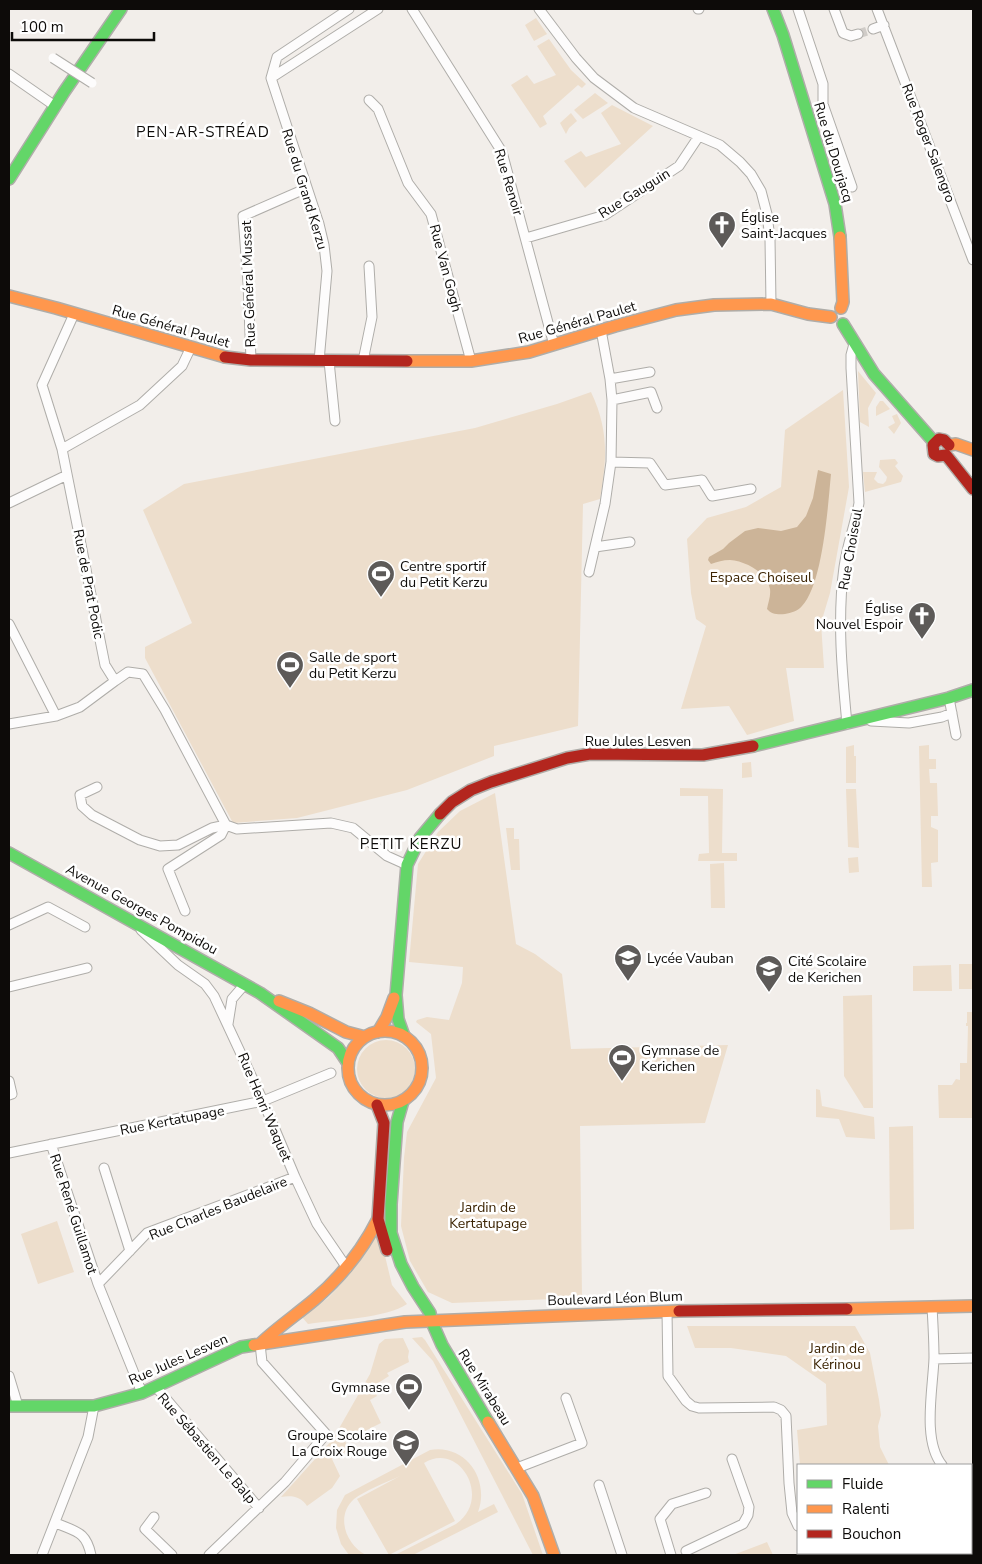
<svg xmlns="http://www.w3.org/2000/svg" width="982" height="1564" font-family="'Nunito Sans',sans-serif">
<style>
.green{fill:#eddecc}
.water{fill:#ccb498}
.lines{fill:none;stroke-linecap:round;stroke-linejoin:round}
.street-tunnel{stroke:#d0ccc8;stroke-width:9;stroke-dasharray:9 4.5;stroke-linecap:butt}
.street-casing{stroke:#afada9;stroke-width:11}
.fast-casing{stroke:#afada9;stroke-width:14}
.slow-casing{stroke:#afada9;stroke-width:14}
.jam-casing{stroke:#afada9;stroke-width:14}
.street{stroke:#fdfcfc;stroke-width:9}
.fast{stroke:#63d668;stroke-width:11}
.slow{stroke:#ff974d;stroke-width:11}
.jam{stroke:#b3261e;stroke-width:11}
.street-bridge-casing{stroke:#afada9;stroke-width:11;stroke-linecap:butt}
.street-bridge{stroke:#fdfcfc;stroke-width:9}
.labels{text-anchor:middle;stroke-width:5;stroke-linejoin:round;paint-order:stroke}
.street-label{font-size:14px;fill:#0d0b09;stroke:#fff}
.poi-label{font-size:14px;fill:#0d0b09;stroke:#fff;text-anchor:start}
.park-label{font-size:14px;fill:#3c2403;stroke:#fff}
.neighbourhood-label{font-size:15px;letter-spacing:1px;fill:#0d0b09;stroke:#fff}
</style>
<rect width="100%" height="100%" fill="#f2eeea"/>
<path class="green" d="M536,18L547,34L534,41L525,25Z
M549,39L571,70L586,84L582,88L578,85L543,116L547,124L540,128L511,85L527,75L534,84L556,75L537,46Z
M595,93L608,103L583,119L574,110Z
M612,105L653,126L585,188L564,161L581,151L586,157L621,144L601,113Z
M571,113L577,121L569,128L566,134L560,123Z
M858,371L876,393L868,408L869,427L860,422Z
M843,390L849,487L830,593L821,623L824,668H786L794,721L747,735L729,706L681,709L706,626L696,619L691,593L687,539L707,518L746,507L781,487L785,430Z
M591,392C609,430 607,459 600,499L583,504L578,726L494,746V756L407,790L297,818L233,823L145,658V647L192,623L143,510L184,484L475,428L557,404Z
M880,401H883L890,409L876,416V407Z
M897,414L901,423L894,434L888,427L895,423L892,416Z
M895,459L898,463L895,466L903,476L901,482L865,492L863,472H877L874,479L878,483L883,484L886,481L887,477L879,467L880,460Z
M854,745V756H856V783H846V747Z
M929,745V759H936V769H929L930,783H937L938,816H931V827L938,830V862L931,863L932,887H922L919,746Z
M751,762L752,777L742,778V763Z
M680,788L723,789L722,853H737V861H698L699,854L709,853L708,796H680Z
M846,789H856L859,848L848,847Z
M495,793L516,944L535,954L562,974L571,1049L728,1045L705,1123L580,1126L582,1298L452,1303L428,1292L410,1261L401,1226L404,1158L407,1132L436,1078L431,1034L416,1022L417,1020L427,1017L449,1020L462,983L463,967L409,962L418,864L438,832L460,811Z
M506,828H514V839H519L520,870H511Z
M858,857L859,872L849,873L848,858Z
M724,863L725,908H711L710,864Z
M959,964H973V989H959Z
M951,965L952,991H913V966Z
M872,995L873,1108H864L844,1076L843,996Z
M967,1012H973V1118H939L938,1085H952L956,1079L960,1080V1063H967L968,1026H966V1023H967Z
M357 1069a29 29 0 1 1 58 0a29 29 0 1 1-58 0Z
M816,1089L820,1090L822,1106L874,1117L875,1139L846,1137L839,1119L816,1117Z
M913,1126L914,1229L890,1230L889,1127Z
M57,1221L74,1272L38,1284L21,1234Z
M375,1229L385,1256L392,1285L407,1304C387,1318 334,1320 308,1324L301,1316L328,1298L340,1285Z
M687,1326H855L870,1353L879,1400L881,1415L878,1426L880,1447L889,1465H800L797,1430L827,1425L826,1384L786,1356L731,1348H695Z
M422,1337L425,1340L522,1494L543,1555H533L433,1361L412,1338Z
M403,1338L409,1351L408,1357L409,1362L387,1373L389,1376L372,1387L377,1396L370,1400L381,1423L345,1441L349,1450L332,1459L340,1476L332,1488L307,1506C301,1496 291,1495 281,1497L333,1439L370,1374L379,1344L385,1339Z
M430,1450C466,1444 490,1480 478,1512L494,1504L498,1512L413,1555H395L456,1524C493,1498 459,1441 424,1463L455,1521L389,1555L357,1499L400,1476C387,1482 364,1491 354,1499C335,1516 346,1545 366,1555H349L341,1544L336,1528L337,1510L345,1495Z
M971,1516L973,1518V1555H904L902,1553H971Z
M767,1542L773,1555H733Z"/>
<path class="water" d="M818,470L831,474C828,505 823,584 802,606C798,611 791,613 785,614C778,615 771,614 767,609C768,603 771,596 770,589C767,573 746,561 730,560C723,560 717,562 711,564L708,560L709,557L723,549L729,543L745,531L758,528L781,531L797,527L806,516L813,498Z"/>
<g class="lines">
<path class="street-tunnel" d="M858,34L873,29"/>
<defs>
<path id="street" d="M349,9L277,57L271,78L378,9
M412,9L502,152L554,345
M539,9L576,58L594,78L634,108L720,145L740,162L751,174L761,191L767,214L770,239L771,304
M698,9H699
M798,9L823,84V104L852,187
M834,9L843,33L851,36L858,34
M877,9L973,260
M873,29L884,25
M9,74L55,106
M271,78L319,224L324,245L327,271L319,361
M369,100L378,109L408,183L431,214L471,361
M526,238L605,215L679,166L699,136
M74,314L42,385L62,449L105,665L115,681L128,672L143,674L165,710L226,825L237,829L331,823L353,828L387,856L407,865
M251,360L248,283L243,216L307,188
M329,361L335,421
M363,361L372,317L369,266
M610,379L650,372
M612,400L651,392L657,408
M62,449L140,405L182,366L191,347
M611,462L650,463L665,485L702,480L712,496L751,489
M9,503L67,475
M595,547L630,542
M589,572L605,504L611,462L612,400L610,379L601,330
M9,624L56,716
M949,698L956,735
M871,721L909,723L942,717L952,713
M9,724L56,716L80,707L115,681
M847,724C842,672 837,619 844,567C847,545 855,525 859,503L851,368V355L854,344
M97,787L80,795L82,806L92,815L140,840L160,846L178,845L212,828L226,825
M185,911L168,869L221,835L226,825
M9,925L48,907L85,927
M141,930L178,965L205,984L214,996L263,1101L295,1177L317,1224L347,1268
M9,987L87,968
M228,1024L232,999L245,984
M9,1081L12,1094L9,1095
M51,1144L98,1284
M9,1153L263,1101L331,1073
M104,1168L130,1251
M932,1307C933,1324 934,1341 934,1358C933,1389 922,1440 942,1465
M667,1311L668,1376L686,1401L692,1406L699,1408L774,1407L781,1410L786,1416L789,1483L792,1513L798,1526
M934,1359L973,1358
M9,1376L18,1406
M156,1387L259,1508
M142,1393L98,1284L147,1233L295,1177
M517,1468L582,1443L566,1398
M599,1485L622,1555
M971,1504L973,1507
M154,1517L145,1529L172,1555
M56,1523C76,1532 86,1531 91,1555
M686,1551L743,1524L748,1515L749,1507L732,1459
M806,1553L807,1555
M42,1555L88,1437L94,1406
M209,1555L285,1482L326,1434L262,1362L260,1344
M671,1555L660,1519L672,1504L706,1493"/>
<path id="fast" d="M773,9L783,35L835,204L840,237
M9,179L64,92L121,9
M843,324L874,374L934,442
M753,746L949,698L973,690
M9,853L260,993L338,1048L348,1063
M404,1036L398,1019L396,995L407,865L420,838L440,814
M403,1101L397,1122L391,1204V1233L401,1264L413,1287L430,1313L431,1320L442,1345L488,1422
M9,1406H94L142,1393L241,1347L254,1345"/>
<path id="slow" d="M840,237L843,302L841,308
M9,296L56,308L225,357
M407,361H471L529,352L615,326L676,310L714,305L771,304L808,314L831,317
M949,445L956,444L973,450
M279,1001L309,1013L346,1032L365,1037
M348 1068a37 37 0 1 1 74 0a37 37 0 1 1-74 0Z
M378,1032L387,1017L394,998
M847,1309L973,1306
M260,1344C277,1328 296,1315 314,1300C341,1277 362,1251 378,1219
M254,1345L405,1322L679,1311
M488,1422L533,1496L554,1555"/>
<path id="jam" d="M225,357L251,360L407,361
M946,455L938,456L934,454L933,445L939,439L944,440L949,445
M946,455L973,489
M440,814L452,802L471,790L491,782L567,758L590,754L703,755L753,746
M377,1105L384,1123L378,1219L387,1250
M679,1311L847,1309"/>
</defs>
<use href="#street" class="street-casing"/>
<use href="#fast" class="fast-casing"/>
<use href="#slow" class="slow-casing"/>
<use href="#jam" class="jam-casing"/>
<use href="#street" class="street"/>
<use href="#fast" class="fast"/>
<use href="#slow" class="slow"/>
<use href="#jam" class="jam"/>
<defs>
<path id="street-bridge" d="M53,58L92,83"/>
</defs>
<use href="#street-bridge" class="street-bridge-casing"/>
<use href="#street-bridge" class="street-bridge"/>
</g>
<defs>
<symbol id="church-pin" viewBox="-11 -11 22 30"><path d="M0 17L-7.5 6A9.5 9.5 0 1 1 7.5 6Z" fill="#5d5a58" stroke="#fff"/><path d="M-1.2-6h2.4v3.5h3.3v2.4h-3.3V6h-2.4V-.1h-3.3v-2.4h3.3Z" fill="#fff"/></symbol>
<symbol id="stadium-pin" viewBox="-11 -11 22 30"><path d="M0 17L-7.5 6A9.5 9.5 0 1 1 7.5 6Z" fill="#5d5a58" stroke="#fff"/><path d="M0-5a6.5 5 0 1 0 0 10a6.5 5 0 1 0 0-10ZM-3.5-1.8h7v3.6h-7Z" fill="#fff"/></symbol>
<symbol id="school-pin" viewBox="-11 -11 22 30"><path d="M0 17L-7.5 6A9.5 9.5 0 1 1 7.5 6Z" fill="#5d5a58" stroke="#fff"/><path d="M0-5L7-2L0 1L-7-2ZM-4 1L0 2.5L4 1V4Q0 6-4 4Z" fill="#fff"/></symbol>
</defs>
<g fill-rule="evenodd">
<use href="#church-pin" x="706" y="209" width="32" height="43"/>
<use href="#stadium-pin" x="365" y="558" width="32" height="43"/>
<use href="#church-pin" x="906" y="600" width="32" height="43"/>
<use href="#stadium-pin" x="274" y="649" width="32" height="43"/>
<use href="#school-pin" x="612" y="942" width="32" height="43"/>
<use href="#school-pin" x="753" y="953" width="32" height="43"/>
<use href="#stadium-pin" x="606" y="1042" width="32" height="43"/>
<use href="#stadium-pin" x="393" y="1371" width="32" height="43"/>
<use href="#school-pin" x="390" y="1427" width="32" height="43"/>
</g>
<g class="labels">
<g class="street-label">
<text transform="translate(929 143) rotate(69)" y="5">Rue Roger Salengro</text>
<text transform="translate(834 152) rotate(73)" y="5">Rue du Dourjacq</text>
<text transform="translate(509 182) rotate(73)" y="5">Rue Renoir</text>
<text transform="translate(305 189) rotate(73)" y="5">Rue du Grand Kerzu</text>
<text transform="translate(634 193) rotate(-32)" y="5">Rue Gauguin</text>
<text transform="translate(446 268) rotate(75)" y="5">Rue Van Gogh</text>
<text transform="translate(248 284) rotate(-92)" y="5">Rue Général Mussat</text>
<text transform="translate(577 322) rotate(-16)" y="5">Rue Général Paulet</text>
<text transform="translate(171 326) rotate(16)" y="5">Rue Général Paulet</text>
<text transform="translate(850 549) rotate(-80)" y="5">Rue Choiseul</text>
<text transform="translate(89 584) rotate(79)" y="5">Rue de Prat Podic</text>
<text x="638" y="746">Rue Jules Lesven</text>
<text transform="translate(142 909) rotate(29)" y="5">Avenue Georges Pompidou</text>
<text transform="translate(265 1107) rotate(67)" y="5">Rue Henri Waquet</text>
<text transform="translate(172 1120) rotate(-11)" y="5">Rue Kertatupage</text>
<text transform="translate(218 1208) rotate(-22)" y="5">Rue Charles Baudelaire</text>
<text transform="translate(74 1214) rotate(72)" y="5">Rue René Guillamot</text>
<text transform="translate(615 1298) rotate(-2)" y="5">Boulevard Léon Blum</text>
<text transform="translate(178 1359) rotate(-24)" y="5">Rue Jules Lesven</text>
<text transform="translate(485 1387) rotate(58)" y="5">Rue Mirabeau</text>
<text transform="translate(207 1448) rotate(49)" y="5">Rue Sébastien Le Balp</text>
</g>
<g class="poi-label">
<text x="741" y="222">Église<tspan x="741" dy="16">Saint-Jacques</tspan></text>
<text x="400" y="571">Centre sportif<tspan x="400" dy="16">du Petit Kerzu</tspan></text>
<text x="903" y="613" text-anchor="end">Église<tspan x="903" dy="16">Nouvel Espoir</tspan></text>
<text x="309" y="662">Salle de sport<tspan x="309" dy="16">du Petit Kerzu</tspan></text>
<text x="647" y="963">Lycée Vauban</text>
<text x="788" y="966">Cité Scolaire<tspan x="788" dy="16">de Kerichen</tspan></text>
<text x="641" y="1055">Gymnase de<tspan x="641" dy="16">Kerichen</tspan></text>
<text x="390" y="1392" text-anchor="end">Gymnase</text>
<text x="387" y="1440" text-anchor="end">Groupe Scolaire<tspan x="387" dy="16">La Croix Rouge</tspan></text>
</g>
<g class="park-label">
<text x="761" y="582">Espace Choiseul</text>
<text x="488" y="1212">Jardin de<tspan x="488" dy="16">Kertatupage</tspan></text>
<text x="837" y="1353">Jardin de<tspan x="837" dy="16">Kérinou</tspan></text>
</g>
<g class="neighbourhood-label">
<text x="203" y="137">PEN-AR-STRÉAD</text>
<text x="411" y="849">PETIT KERZU</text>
</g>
</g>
<rect width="982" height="1564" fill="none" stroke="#0d0b09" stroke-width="20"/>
<rect x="797" y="1464" width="175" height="90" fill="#ffffff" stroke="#9e9d9d"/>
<rect x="807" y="1480" width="25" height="8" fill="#63d668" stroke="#9e9d9d"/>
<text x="842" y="1489" font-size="15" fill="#0d0b09">Fluide</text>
<rect x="807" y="1505" width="25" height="8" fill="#ff974d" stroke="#9e9d9d"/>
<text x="842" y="1514" font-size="15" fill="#0d0b09">Ralenti</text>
<rect x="807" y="1530" width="25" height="8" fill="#b3261e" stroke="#9e9d9d"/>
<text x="842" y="1539" font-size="15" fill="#0d0b09">Bouchon</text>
<path d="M12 32v8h142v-8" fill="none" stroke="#0d0b09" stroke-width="2.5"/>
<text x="20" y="32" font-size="15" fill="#0d0b09" stroke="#ffffff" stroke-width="4" paint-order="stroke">100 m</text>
</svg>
